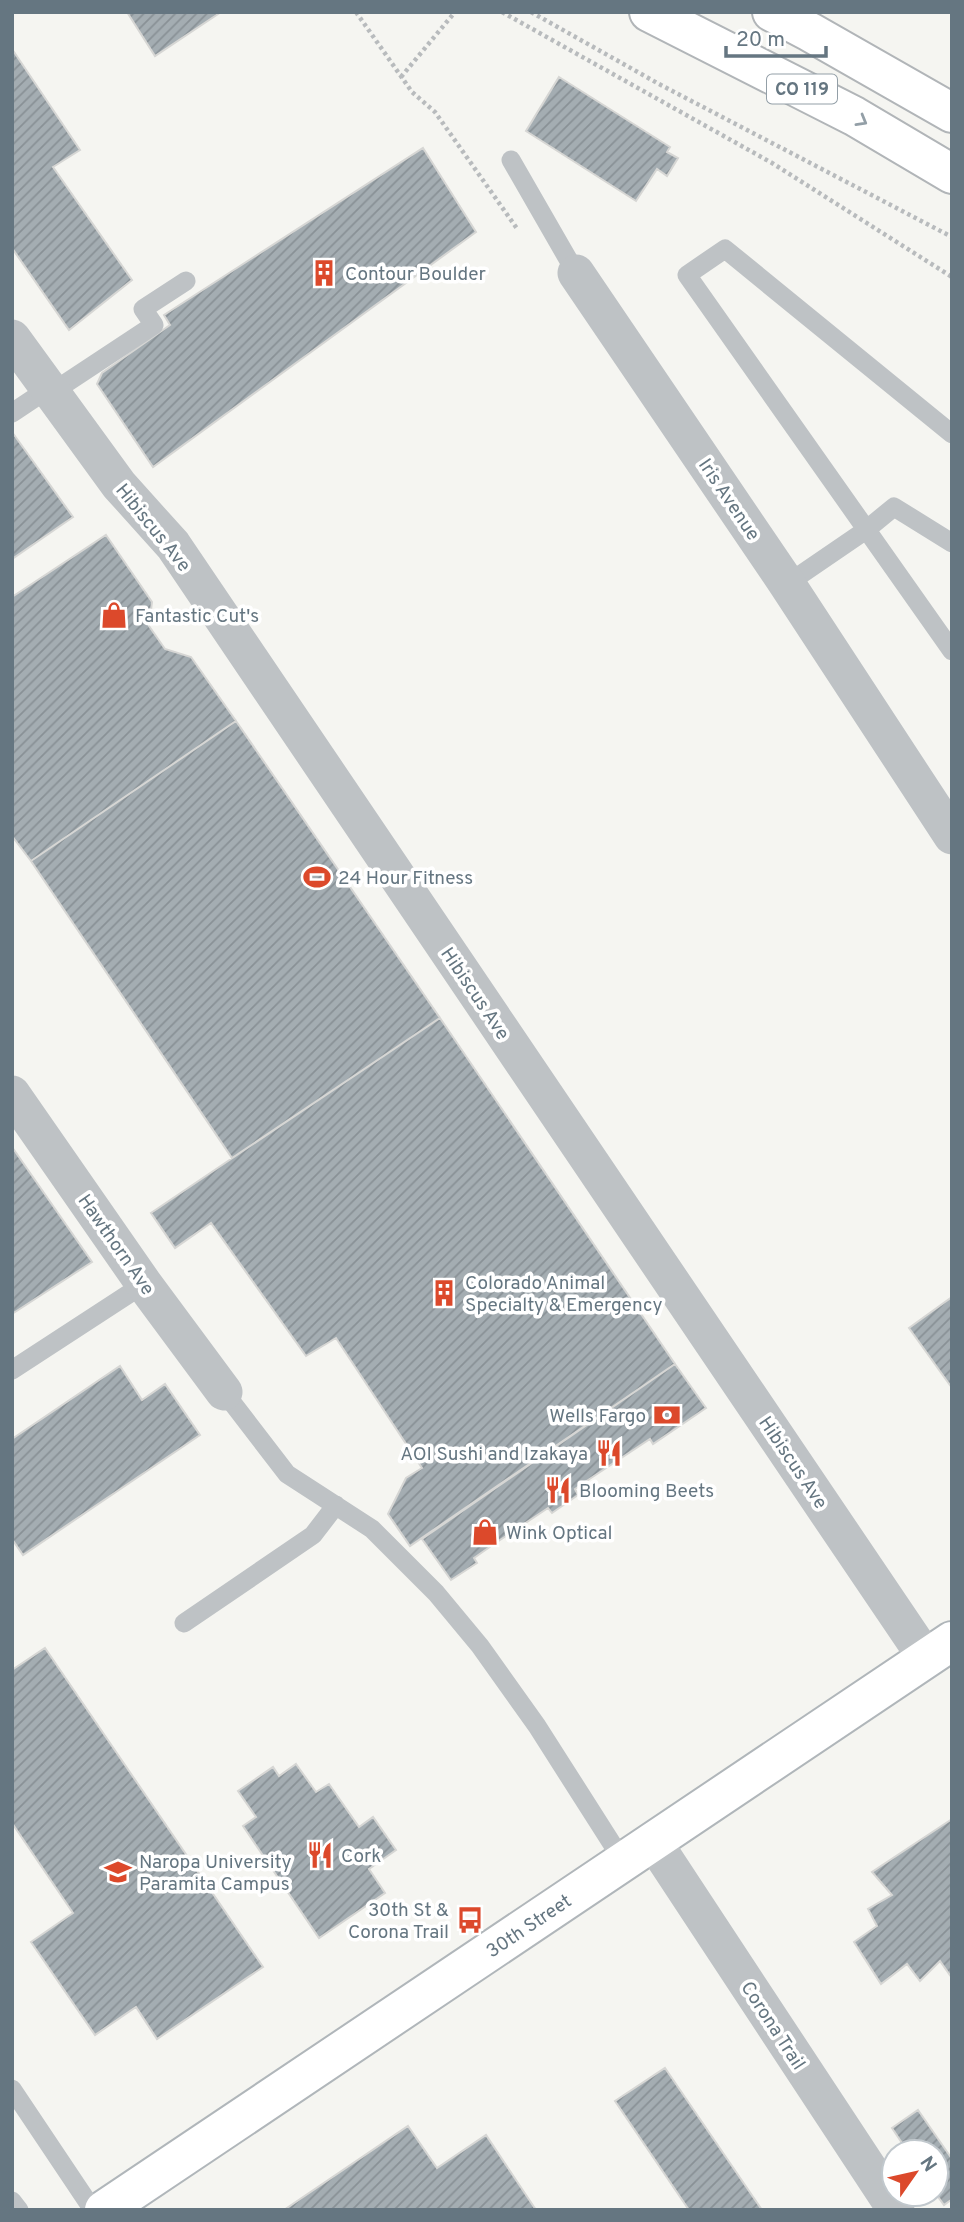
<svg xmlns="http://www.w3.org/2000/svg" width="964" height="2222" font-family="Overpass,sans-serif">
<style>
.building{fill:url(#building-hatch);stroke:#d6d6d4;stroke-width:2}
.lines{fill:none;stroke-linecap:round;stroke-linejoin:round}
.secondary-casing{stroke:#b0b6ba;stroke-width:42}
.highway-casing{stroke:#b1b5b8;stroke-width:42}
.path{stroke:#b8bbbd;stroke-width:4.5;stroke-dasharray:3.5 3.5;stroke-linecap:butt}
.lane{stroke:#bec2c5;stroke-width:19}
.street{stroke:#bec2c5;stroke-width:37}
.secondary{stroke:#fff;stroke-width:38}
.highway{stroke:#fff;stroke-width:38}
.oneway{stroke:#939fa7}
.labels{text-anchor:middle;stroke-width:7;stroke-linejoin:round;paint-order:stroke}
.shield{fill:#fff;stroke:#939fa7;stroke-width:2}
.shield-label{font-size:18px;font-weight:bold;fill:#657681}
.poi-label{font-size:19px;fill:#657681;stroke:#fff;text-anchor:start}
.street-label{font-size:19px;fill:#657681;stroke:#fff}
</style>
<defs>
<pattern id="building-hatch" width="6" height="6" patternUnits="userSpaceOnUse" patternTransform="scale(1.75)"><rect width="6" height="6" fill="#a4adb2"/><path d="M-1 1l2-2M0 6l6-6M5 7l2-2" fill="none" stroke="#899196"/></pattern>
</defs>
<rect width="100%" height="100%" fill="#f5f5f1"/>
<path class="building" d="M127,12H221L155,56Z
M12,49L80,150L53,167L132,280L69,330L12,248Z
M559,77L670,147L667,152L678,158L667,176L657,169L636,201L526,131Z
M423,148L476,232L153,467L97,384L102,373L170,325L164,315Z
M12,432L73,517L12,559Z
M106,535L152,602L149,626L165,649L191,657L236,721L31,861L12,836V597Z
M236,721L440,1018L232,1158L31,861Z
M440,1018L675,1364L410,1546L388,1514L406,1478L422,1468L336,1338L306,1356L211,1223L175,1248L151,1213Z
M12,1147L92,1262L12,1314Z
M952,1297V1388L909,1328Z
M675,1364L706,1408L653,1444L650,1439L588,1480L575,1489L578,1495L552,1513L548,1508L494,1544L474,1558L477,1563L451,1580L422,1539Z
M120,1366L142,1400L165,1384L200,1435L23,1555L12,1539V1439Z
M45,1648L263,1967L157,2039L136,2007L95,2035L31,1942L73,1913L12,1823V1670Z
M296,1764L316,1792L329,1784L359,1827L373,1817L396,1850L369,1869L385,1893L319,1938L243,1826L256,1817L238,1791L273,1767L279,1776Z
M952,1819V1978L940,1961L920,1981L907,1964L881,1984L854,1942L877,1926L868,1909L892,1895L872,1872Z
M665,2068L762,2210H689L615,2101Z
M918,2110L952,2159V2199L944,2205L936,2194V2152H908L892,2128Z
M408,2126L437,2168L486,2135L536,2210H284Z"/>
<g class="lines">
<defs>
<g id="secondary">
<path id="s1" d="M104,2210L952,1641"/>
</g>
<path id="highway" d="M649,12L854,116L952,174
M772,12L810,32L952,113"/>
</defs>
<use href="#secondary" class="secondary-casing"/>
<use href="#highway" class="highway-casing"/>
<path class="path" d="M356,12L412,92L435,112L518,230
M502,12L772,163L952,277
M531,12L659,84L952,237
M401,77L455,12"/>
<path class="lane" d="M511,160L576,273
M51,393L154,325L143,309L186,281
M12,413L48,389
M952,434L725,249L687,275L952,651
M787,584L866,530L894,507L952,543
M12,1370L144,1284
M224,1392L287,1474L372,1529L436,1593L480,1646L537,1726L623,1861
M184,1623L313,1535L336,1505
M12,2089L93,2210
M12,2201L19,2210"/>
<path class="street" d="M576,273L787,584L952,836
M12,338L119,485L173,545L926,1658
M12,1094L144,1284L224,1392
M653,1841L896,2210"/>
<use href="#secondary" class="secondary"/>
<use href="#highway" class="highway"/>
</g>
<defs><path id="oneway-chevron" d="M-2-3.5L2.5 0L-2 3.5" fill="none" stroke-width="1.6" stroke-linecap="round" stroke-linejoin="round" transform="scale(1.75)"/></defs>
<use class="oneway" href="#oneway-chevron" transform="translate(862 121) rotate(30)"/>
<defs>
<symbol id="building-bare" viewBox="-9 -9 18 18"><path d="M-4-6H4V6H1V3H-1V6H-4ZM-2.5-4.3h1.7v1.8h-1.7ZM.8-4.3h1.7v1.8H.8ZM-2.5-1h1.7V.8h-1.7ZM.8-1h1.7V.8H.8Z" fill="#dc492b" stroke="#fff" stroke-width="2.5" paint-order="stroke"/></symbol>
<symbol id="shop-bare" viewBox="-9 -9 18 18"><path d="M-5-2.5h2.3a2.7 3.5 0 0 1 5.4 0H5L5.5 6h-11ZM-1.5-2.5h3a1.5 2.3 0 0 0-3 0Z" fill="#dc492b" stroke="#fff" stroke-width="2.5" paint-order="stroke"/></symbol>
<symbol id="stadium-bare" viewBox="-9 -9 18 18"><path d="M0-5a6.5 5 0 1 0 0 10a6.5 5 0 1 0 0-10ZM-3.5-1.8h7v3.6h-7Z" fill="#dc492b" stroke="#fff" stroke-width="2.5" paint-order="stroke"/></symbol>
<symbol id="bank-bare" viewBox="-9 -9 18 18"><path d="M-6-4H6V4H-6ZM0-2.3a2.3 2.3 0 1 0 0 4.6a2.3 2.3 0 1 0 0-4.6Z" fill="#dc492b" stroke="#fff" stroke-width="2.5" paint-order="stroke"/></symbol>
<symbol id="restaurant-bare" viewBox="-9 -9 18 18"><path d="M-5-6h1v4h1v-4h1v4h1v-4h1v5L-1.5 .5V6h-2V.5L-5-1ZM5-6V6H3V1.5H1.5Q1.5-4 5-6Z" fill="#dc492b" stroke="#fff" stroke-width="2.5" paint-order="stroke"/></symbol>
<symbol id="university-bare" viewBox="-9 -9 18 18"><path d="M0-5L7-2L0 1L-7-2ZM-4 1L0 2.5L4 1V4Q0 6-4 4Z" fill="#dc492b" stroke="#fff" stroke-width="2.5" paint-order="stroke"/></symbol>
<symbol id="bus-bare" viewBox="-9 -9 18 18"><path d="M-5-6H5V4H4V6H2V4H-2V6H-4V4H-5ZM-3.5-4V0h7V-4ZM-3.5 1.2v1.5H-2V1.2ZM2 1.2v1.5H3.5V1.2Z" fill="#dc492b" stroke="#fff" stroke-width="2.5" paint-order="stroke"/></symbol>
</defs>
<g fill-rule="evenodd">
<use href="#building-bare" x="305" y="254" width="38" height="38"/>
<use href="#shop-bare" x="95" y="596" width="38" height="38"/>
<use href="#stadium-bare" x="298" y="858" width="38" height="38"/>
<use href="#building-bare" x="425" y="1274" width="38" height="38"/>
<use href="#bank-bare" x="648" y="1396" width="38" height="38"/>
<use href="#restaurant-bare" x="590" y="1434" width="38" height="38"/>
<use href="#restaurant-bare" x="539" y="1471" width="38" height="38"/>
<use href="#shop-bare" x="466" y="1513" width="38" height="38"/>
<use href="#restaurant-bare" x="301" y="1836" width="38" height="38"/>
<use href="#university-bare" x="99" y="1853" width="38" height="38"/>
<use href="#bus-bare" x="451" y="1901" width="38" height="38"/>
</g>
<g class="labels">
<rect class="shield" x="767" y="74.5" width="70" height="29" rx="5"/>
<g class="shield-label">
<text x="802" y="95">CO 119</text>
</g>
<g class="poi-label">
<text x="345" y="280">Contour Boulder</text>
<text x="135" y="622">Fantastic Cut's</text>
<text x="338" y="884">24 Hour Fitness</text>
<text x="465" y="1289">Colorado Animal<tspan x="465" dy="22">Specialty &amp; Emergency</tspan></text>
<text x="646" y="1422" text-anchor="end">Wells Fargo</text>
<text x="588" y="1460" text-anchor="end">AOI Sushi and Izakaya</text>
<text x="579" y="1497">Blooming Beets</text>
<text x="506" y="1539">Wink Optical</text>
<text x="341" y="1862">Cork</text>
<text x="139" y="1868">Naropa University<tspan x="139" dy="22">Paramita Campus</tspan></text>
<text x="449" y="1916" text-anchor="end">30th St &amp;<tspan x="449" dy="22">Corona Trail</tspan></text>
</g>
<g class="street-label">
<text transform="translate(730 499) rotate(56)" y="7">Iris Avenue</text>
<text transform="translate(154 527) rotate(51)" y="7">Hibiscus Ave</text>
<text transform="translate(476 993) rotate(56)" y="7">Hibiscus Ave</text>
<text transform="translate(117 1244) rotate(55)" y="7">Hawthorn Ave</text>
<text transform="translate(794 1462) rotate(56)" y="7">Hibiscus Ave</text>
<text dy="7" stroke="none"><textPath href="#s1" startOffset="511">30th Street</textPath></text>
<text transform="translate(774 2025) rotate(57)" y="7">Corona Trail</text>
</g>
</g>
<rect width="964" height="2222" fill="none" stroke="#657681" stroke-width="28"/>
<g transform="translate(915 2173) rotate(56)"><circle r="33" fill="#ffffff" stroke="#c1c8cd" stroke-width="2"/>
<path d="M0-5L12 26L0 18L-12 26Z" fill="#dc492b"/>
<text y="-10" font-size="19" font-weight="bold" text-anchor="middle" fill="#657681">N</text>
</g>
<path d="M726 46v10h100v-10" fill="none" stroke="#657681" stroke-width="3.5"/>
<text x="736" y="46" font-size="21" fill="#657681" stroke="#ffffff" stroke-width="5" paint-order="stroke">20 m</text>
</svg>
